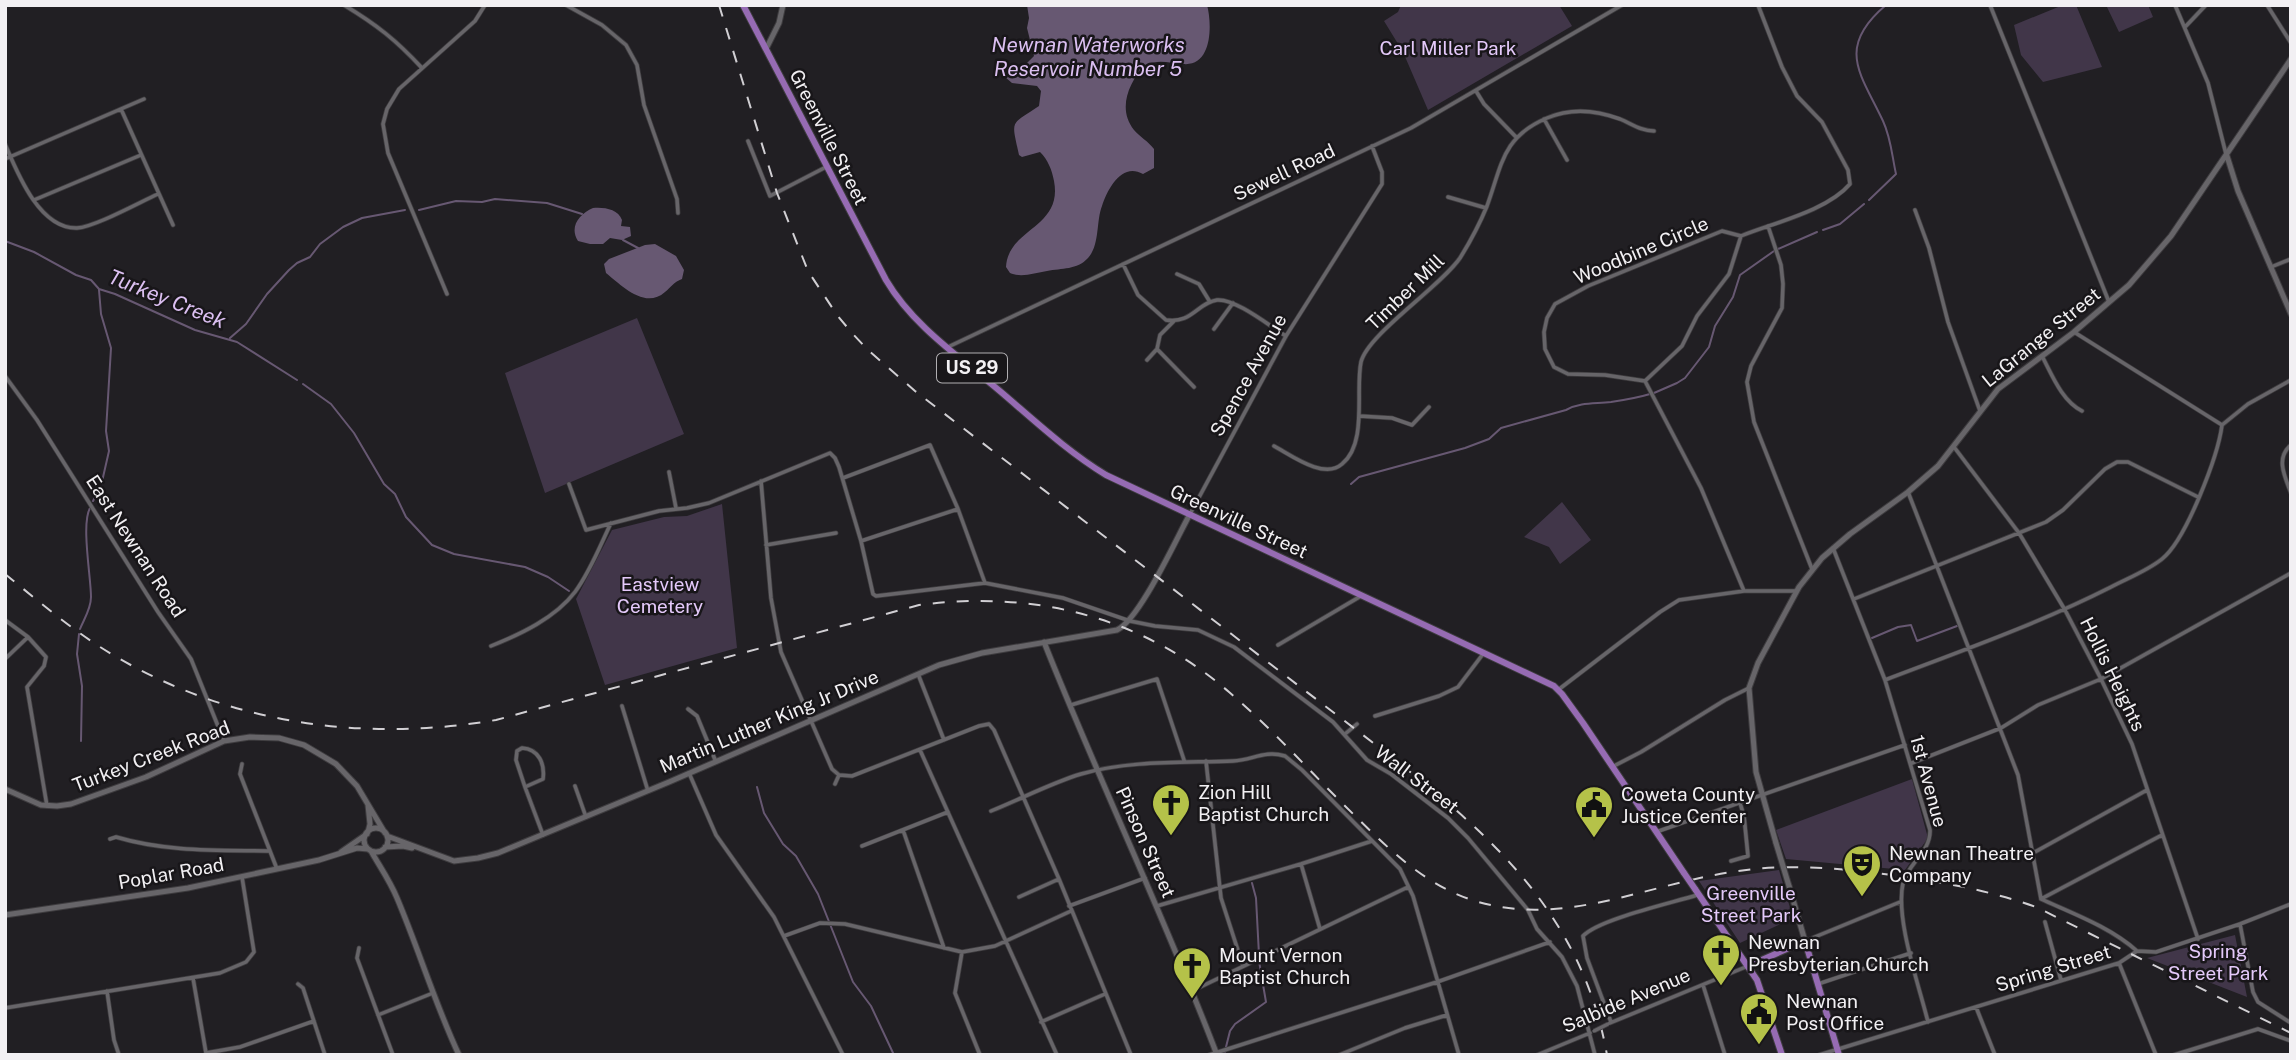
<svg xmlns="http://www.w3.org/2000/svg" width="2296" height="1060" font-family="'Public Sans',sans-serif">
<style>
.green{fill:#413649}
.water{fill:#675872}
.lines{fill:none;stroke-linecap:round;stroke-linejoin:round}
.stream{stroke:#675872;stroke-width:2}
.minor-casing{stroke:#3e3c3f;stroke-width:5}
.tertiary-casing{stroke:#3e3c3f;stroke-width:7}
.primary-casing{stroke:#3e3c3f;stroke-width:8}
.minor{stroke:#676569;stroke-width:3.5}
.tertiary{stroke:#676569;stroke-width:5}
.primary{stroke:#966bb3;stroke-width:6}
.rail{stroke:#d1cfd3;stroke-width:2;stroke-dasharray:12 12;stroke-linecap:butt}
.minor-bridge-casing{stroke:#3e3c3f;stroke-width:5;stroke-linecap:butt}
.tertiary-bridge-casing{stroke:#3e3c3f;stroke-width:7;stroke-linecap:butt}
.primary-bridge-casing{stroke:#3e3c3f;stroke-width:8;stroke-linecap:butt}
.minor-bridge{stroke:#676569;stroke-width:3.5}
.tertiary-bridge{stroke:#676569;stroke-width:5}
.primary-bridge{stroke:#966bb3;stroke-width:6}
.labels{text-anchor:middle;stroke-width:5;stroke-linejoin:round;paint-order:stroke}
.shield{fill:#181619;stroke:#b1afb2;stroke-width:2}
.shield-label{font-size:18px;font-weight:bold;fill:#f2f0f3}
.park-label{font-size:19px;fill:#e4c9fa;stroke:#181619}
.street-label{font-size:19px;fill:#f2f0f3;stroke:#181619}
.poi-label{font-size:19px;fill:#f2f0f3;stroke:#181619;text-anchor:start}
.water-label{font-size:21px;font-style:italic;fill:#dbbff1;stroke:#181619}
</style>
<rect width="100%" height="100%" fill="#211f23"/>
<path class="green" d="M1401,5H1559L1572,26L1428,110L1403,52L1384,21L1398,12Z
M2063,5H2076L2102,67L2043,82L2021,55L2014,25Z
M2106,5H2148L2153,17L2119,32Z
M637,318L684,434L545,493L505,373Z
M1562,502L1591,540L1560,564L1549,547L1524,537Z
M722,504L737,648L605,685L576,599L612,530L664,517L687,516Z
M1912,779L1928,838L1905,870L1786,859L1776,830Z
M1779,870L1793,918L1740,943L1699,881Z
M2235,935L2247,997L2147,958Z"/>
<path class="water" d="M1027,5H1207C1212,23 1213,67 1183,64C1169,63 1159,59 1145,65C1129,82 1117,109 1134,130C1140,137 1148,141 1154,149V168L1143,174C1122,162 1108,188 1102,206C1096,221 1100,245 1088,258C1077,270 1062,268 1047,271C1035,273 1021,278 1010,273L1006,267C1008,228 1063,228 1054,181C1052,170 1048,160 1040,152L1022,157L1019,155C1011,118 1010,126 1039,106L1041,91L1037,86L1012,83L1005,77L1007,71L1027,63L1034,56L1027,28L1029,18Z
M593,208C604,207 618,209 622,220L621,226L630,227L631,236L622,240L610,238L603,244H590L578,241C569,227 579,214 593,208Z
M655,244L676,256L684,270L682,279C674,282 671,287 665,292C645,310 621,285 606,273L604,264L609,259L645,245Z"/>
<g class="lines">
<path class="stream" d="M1869,200L1896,174C1892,156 1891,138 1883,121C1861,74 1835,48 1886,5
M419,210L456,201L482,202L495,199L547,203L582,214
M1823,230L1840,224L1864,204
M623,240L638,248
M5,241L34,252L76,275L91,280L99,289L115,294L195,330L237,342L297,380
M1778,249L1817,232
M230,338L246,324L267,294L289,270L297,263L310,257L320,244L343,227L362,218L405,210
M303,384L331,404L354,433L384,484L395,494L406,517L432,545L454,554L525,567L548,577L569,591
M1654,393L1677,383L1685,378L1709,347L1715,326L1733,297L1740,275L1774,251
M1351,484L1359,477L1465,448L1489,439L1501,428L1566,410C1581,402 1594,404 1611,402C1624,400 1637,398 1650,394
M93,501L101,486L109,451L106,431L111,348L101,314L99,290
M80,629C84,619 91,609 91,597C91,577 81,524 90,508
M79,634L77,654L82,686L81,741
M1872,638L1898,627L1911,625L1917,641L1957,626
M757,787L764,813L783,844L796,856L818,894L853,982L871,1006L894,1055
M1252,883L1256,898L1259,955
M1224,1055L1230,1031L1235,1024L1266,1002L1259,961"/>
<defs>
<path id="minor" d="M344,5C377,25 396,40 422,68
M566,5L602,25L626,45L637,65L644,105L677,199L678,213
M1990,5L2109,302
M2175,5L2208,83L2226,154
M2267,5L2291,43
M2186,26L2206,5
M1476,91L1484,104L1516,137
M121,109L173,225
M1544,119L1567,160
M748,141L770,196L826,167
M5,144C17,172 39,229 77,228C95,227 140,202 158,194
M5,159L144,99
M1448,197L1486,208
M34,200L141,155
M1915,210L1929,248L1948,322L1980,411
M1768,226L1781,265L1783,284L1782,308L1751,366L1747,382L1754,422L1812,569
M1722,231L1741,236L1729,274L1697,316L1682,346L1645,381L1605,375L1568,374L1554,367L1545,349L1544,332L1547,318L1555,304L1588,286Z
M1741,236C1773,223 1827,211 1850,184L1848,170L1822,122L1797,96L1782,67L1758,5
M1123,264L1138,295L1166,320C1192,324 1197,303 1217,300C1235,298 1271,327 1286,336
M2271,267L2291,259
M1177,274L1199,284L1210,302
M447,294L388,153L383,124L387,109L399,89L475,21L485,5
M1174,321L1160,335L1157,349L1194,387
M1214,329L1233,303
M2074,332L2222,425
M948,347L1411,128L1622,5
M2042,356C2052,375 2062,401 2082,411
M1147,360L1157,349
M5,376L37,420L158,612L191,659L224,741
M1645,381L1701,488L1744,591
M1359,416L1392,418L1412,425L1429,407
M2291,445C2275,458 2285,477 2291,493
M1274,446C1291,455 1324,480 1342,464C1368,443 1355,390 1361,362C1368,334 1440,287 1460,258C1470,242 1480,223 1487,206C1502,165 1502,137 1547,118C1570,108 1596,110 1620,119C1632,124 1641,131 1654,131
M1954,447L2019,533L2065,610L2101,679L2132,744L2198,939
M669,472L676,508
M843,478L930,445L958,509L985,583
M761,481L771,598L781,652L832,769L839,775L852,776L979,726L989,724L994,730L1059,879L1131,1055
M569,484L586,530L659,511L687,508L709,503L830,453L835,458L839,467L861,541L873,594L876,596L985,583L1063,598L1130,621L1155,626L1198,630L1234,647L1333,722L1367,760L1391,774L1448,818L1468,838L1528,910L1537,929L1562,957L1577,986L1595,1055
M1908,492L2018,775L2041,899
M1190,514L1286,336L1382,184V172L1372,146
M861,541L958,509
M766,545L836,533
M1833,548L1885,680L1930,830C1931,852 1908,863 1903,883C1895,919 1919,985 1928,1022
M1854,599L2046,522L2063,510L2105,469L2117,462H2128L2198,497
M5,620L28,637L46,657L44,666L27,687L47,806
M1278,645L1361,596
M491,646C521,634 555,618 575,592C590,572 600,546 611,523
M5,659L28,637
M918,674L944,740
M1885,680C1961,651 2038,624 2111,587C2128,578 2147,571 2162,559C2186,540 2218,456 2222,425L2248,404L2291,380
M1558,690L1660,612L1679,600L1744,591H1796
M1071,705L1157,679L1184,760
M622,706L648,791
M688,709L697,716L716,762
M1375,716L1439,696L1458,687L1483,654
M1345,734L1357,724
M522,748C539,749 545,764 543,779L525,787L516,760L517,751Z
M920,750L1057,1055
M1206,761L1221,898L1243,966
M1912,763L2001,728L2038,705L2101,679L2291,573
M242,764L240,774L277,869
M1612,767L1641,752L1725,700L1749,688
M689,773L716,835L774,917L843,1055
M835,784L839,775
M575,786L586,817
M525,787L543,835
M991,811C1021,799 1051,783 1081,774C1130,760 1183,763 1233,761C1253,760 1264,750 1285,756L1302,770L1400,869L1413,896L1459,1055
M903,830L944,948
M1656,832L1905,745
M110,839L116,837C166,852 218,850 270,851
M862,846L948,812
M2033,853L2147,790
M1731,861L1748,856L1744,816L1740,803
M1301,864L1320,929
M1019,897L1059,879
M2041,899L2162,835
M2041,899C2074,914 2110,927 2137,951
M1069,906L1145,878
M1157,906L1301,864L1372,841
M2045,922L2061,980
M2240,924L2253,992L2258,1002L2291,1023
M784,936L820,923L845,924L962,952L995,946L1071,911
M1805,941L1900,902
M359,948L357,958L393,1055
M962,952L955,993L980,1055
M2119,963L2156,1055
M193,978L206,1053
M298,984L303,988L325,1055
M1818,984L1911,953
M1703,985L1725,1055
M107,991L114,1040L119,1055
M1192,991L1408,887
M1976,1007L1995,1055
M5,1008L220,973L246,962L254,952L242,877
M378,1015L433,993
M1041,1022L1105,994
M1611,1022L1587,958L1583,936C1599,919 1672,903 1697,895
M1610,1023L1748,966
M206,1053L240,1047L314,1021
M1209,1055L1437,982L1550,942
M1339,1055L1405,1028L1447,1015
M1537,1055L1590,1033
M1819,1055L2119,963L2137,951L2156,952L2240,924L2291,904
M2174,1055L2258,1029L2291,1041"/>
<path id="tertiary" d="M766,49L779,23L783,5
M2227,156L2238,191L2291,314
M1044,642C1099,781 1164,915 1217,1055
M5,789L41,805L57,806L71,804L146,777L224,741L250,737L279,738L304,745L336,764L357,786L385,833
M368,805L370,824L368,832
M364 840a12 12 0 1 1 24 0a12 12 0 1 1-24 0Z
M387,836L454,861L478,858L498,853L669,782L939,665L982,653L1117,630C1140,619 1176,539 1190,514
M1776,843L1756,772L1749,688L1758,663L1799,587L1822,558L1850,534L1908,492L1938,466L1998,389L2074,332L2129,285L2171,236L2291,59
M385,847L403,846L412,848
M371,851C380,867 390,881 397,898C419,950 435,1004 459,1055
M341,852L367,834
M1789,886L1805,941
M5,915L188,888L319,860L357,848L368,849"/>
<path id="primary" d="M743,5L886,280C913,326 961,358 1001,392C1035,421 1068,452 1106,475L1554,686L1562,694L1583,723L1684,873
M1695,889L1757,980L1782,1055
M1748,966L1805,941L1839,1055"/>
</defs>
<use href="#minor" class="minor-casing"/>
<use href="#tertiary" class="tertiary-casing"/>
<use href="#primary" class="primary-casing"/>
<use href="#minor" class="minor"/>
<use href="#tertiary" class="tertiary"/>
<use href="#primary" class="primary"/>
<path class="rail" d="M719,5L777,193L808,271L837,315L852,333L868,350L915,391C1021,473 1128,554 1234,636C1283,674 1332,711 1381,749C1488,832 1582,913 1607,1055
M5,574C42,604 79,636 120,659C235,725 367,742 496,720L919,605C1033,590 1141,616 1229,692C1270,727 1306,767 1344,805C1382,842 1420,883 1472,900C1561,929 1644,885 1732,872C1786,863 1837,868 1892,875C1942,882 1988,890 2036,907L2291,1033"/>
<defs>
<path id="minor-bridge" d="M1594,1031L1608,1024"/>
<path id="tertiary-bridge" d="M1776,843L1789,886"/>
<path id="primary-bridge" d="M1684,873L1695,889"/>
</defs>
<use href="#minor-bridge" class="minor-bridge-casing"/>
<use href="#tertiary-bridge" class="tertiary-bridge-casing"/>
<use href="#primary-bridge" class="primary-bridge-casing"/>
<use href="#minor-bridge" class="minor-bridge"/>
<use href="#tertiary-bridge" class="tertiary-bridge"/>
<use href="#primary-bridge" class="primary-bridge"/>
</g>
<defs>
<symbol id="church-pin" viewBox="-11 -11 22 30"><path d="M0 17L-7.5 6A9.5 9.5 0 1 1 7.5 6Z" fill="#b5c249" stroke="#181619"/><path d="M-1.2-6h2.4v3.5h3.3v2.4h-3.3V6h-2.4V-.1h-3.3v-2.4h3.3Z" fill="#111"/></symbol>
<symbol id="civic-pin" viewBox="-11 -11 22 30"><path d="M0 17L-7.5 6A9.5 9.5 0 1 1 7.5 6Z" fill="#b5c249" stroke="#181619"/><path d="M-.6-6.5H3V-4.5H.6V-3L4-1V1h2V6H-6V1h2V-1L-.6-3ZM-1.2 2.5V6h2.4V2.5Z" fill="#111"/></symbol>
<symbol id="theatre-pin" viewBox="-11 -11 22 30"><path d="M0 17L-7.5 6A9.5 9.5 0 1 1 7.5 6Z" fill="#b5c249" stroke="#181619"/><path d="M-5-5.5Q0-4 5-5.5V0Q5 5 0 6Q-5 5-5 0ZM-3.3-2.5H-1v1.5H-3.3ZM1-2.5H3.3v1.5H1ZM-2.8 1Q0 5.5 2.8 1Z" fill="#111"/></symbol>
</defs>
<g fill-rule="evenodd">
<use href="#church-pin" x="1149" y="781" width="44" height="60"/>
<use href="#civic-pin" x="1572" y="783" width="44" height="60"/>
<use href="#theatre-pin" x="1840" y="842" width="44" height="60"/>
<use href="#church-pin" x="1699" y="931" width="44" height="60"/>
<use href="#church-pin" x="1170" y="944" width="44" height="60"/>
<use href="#civic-pin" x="1737" y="990" width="44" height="60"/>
</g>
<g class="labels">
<rect class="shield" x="937" y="353.5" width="70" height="29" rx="5"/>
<g class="shield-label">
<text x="972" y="374">US 29</text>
</g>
<g class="park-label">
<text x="1448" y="55">Carl Miller Park</text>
<text x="660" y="591">Eastview<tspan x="660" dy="22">Cemetery</tspan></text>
<text x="1751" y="900">Greenville<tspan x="1751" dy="22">Street Park</tspan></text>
<text x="2218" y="958">Spring<tspan x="2218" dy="22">Street Park</tspan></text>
</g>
<g class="street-label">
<text transform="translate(829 137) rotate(63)" y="7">Greenville Street</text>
<text transform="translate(1284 172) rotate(-25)" y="7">Sewell Road</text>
<text transform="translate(1641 250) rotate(-23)" y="7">Woodbine Circle</text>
<text transform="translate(1405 292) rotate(-44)" y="7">Timber Mill</text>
<text transform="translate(2041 337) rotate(-39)" y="7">LaGrange Street</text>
<text transform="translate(1248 375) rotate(-61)" y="7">Spence Avenue</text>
<text transform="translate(1239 521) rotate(25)" y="7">Greenville Street</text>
<text transform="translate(136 546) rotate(57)" y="7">East Newnan Road</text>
<text transform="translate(2113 674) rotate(64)" y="7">Hollis Heights</text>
<text transform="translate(769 721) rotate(-23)" y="7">Martin Luther King Jr Drive</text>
<text transform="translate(151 756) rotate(-21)" y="7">Turkey Creek Road</text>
<text transform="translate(1417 779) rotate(37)" y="7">Wall Street</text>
<text transform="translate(1929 781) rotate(75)" y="7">1st Avenue</text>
<text transform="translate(1146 842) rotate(66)" y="7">Pinson Street</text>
<text transform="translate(171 873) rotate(-10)" y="7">Poplar Road</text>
<text transform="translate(2053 968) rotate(-17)" y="7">Spring Street</text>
<text transform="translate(1626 1000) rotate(-23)" y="7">Salbide Avenue</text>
</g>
<g class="poi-label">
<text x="1198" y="799">Zion Hill<tspan x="1198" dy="22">Baptist Church</tspan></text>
<text x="1621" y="801">Coweta County<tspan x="1621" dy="22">Justice Center</tspan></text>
<text x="1889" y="860">Newnan Theatre<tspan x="1889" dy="22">Company</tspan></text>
<text x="1748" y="949">Newnan<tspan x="1748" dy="22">Presbyterian Church</tspan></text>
<text x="1219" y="962">Mount Vernon<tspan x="1219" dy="22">Baptist Church</tspan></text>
<text x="1786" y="1008">Newnan<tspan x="1786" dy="22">Post Office</tspan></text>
</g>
<g class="water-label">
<text x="1088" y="52">Newnan Waterworks<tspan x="1088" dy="24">Reservoir Number 5</tspan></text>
<text transform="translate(167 299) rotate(22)" y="7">Turkey Creek</text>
</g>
</g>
<rect width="2296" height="1060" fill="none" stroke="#f2f0f3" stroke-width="14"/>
</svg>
